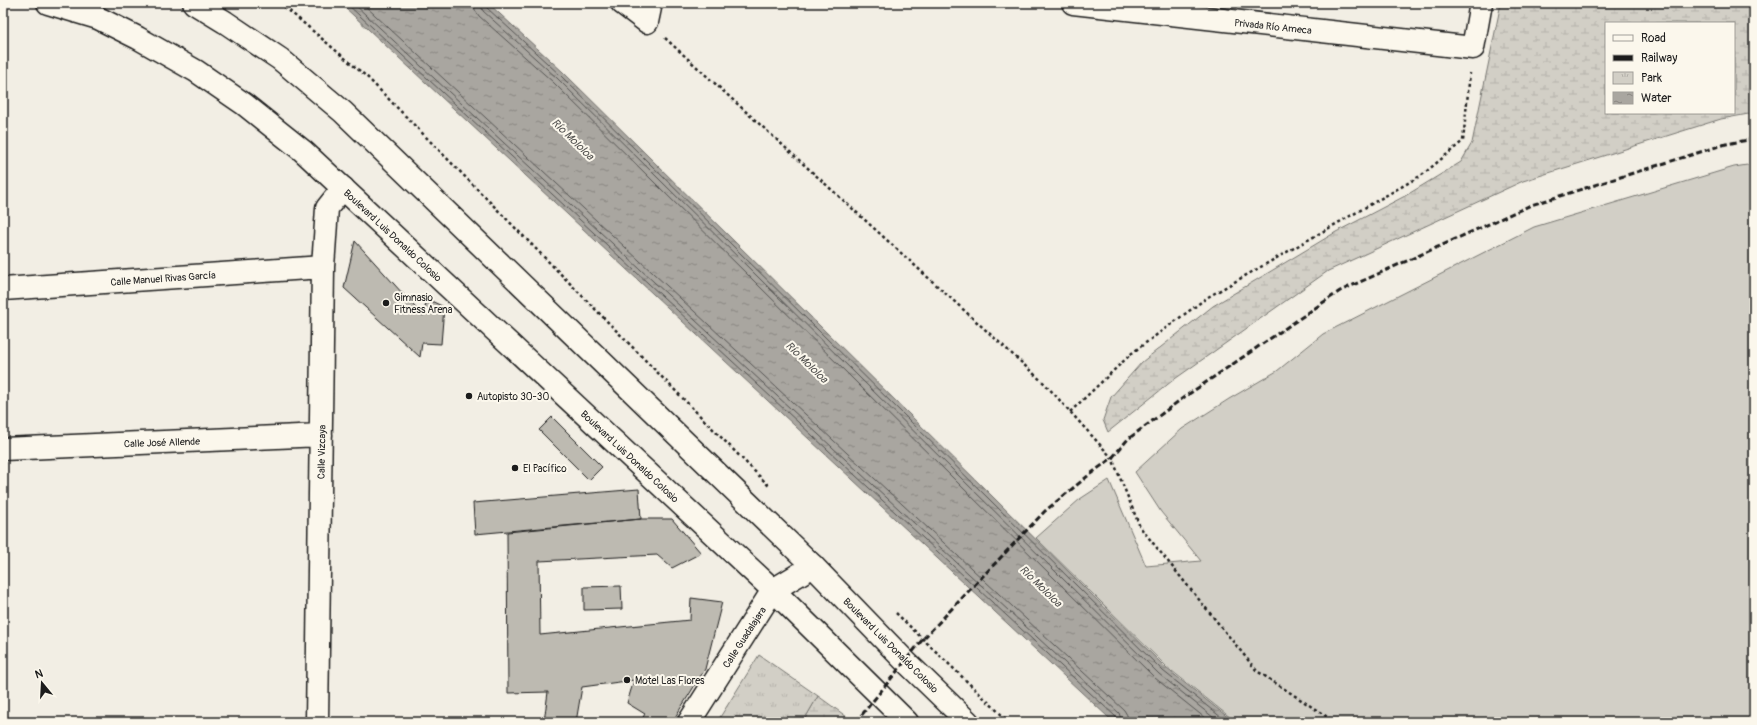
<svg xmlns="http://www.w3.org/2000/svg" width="1757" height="725" font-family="Pangolin,sans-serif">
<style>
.grass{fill:#d2cfc6;stroke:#777671}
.wetland{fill:url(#wetland-marsh);stroke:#777671;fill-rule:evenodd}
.park{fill:url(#park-tufts);stroke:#777671}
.water{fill:url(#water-ripples);stroke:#716f6b}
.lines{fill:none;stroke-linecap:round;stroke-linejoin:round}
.shore{stroke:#545351;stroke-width:1}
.building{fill:#bdbab1;stroke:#1c1c1c}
.minor-casing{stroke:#1c1c1c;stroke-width:25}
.primary-casing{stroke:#1c1c1c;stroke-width:25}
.path{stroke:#1c1c1c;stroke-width:2.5;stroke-dasharray:3 3;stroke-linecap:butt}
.minor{stroke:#fbf7ec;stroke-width:22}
.primary{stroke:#fbf7ec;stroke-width:22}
.rail{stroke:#1c1c1c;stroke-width:3;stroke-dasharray:6 3;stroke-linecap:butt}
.poi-dot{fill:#1c1c1c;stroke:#fbf7ec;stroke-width:1.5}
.labels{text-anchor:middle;stroke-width:4;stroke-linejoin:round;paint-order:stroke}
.street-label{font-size:10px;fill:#1c1c1c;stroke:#fbf7ec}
.poi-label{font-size:10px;fill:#1c1c1c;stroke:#fbf7ec;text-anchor:start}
.water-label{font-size:11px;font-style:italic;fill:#545351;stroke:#fbf7ec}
</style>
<defs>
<pattern id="wetland-marsh" width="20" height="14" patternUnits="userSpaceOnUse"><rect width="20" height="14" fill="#d2cfc6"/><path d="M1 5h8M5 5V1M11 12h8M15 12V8" fill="none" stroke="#b4b1aa"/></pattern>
<pattern id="park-tufts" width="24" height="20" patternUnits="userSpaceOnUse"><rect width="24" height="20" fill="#d2cfc6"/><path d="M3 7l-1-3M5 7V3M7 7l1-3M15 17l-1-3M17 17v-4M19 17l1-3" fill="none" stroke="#b4b1aa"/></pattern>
<pattern id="water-ripples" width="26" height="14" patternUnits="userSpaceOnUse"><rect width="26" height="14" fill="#a9a6a0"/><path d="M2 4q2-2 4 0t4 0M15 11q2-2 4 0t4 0" fill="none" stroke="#898682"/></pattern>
</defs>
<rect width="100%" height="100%" fill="#f2eee4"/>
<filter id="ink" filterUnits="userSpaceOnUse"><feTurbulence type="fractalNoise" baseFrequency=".025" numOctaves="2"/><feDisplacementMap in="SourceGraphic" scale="8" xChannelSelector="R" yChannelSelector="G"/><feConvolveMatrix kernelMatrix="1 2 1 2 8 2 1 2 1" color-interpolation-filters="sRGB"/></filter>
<g filter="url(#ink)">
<path class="grass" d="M1754,164V722H1236L1167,667L1036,538L1080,499L1109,480L1146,566L1201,561L1161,512L1135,472L1182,429L1229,399L1277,371L1323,334L1534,227L1734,167Z"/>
<path class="wetland" d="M1501,3H1754V113L1721,119L1523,181L1328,271L1172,381L1108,432L1103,420L1111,397L1142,362L1213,306L1336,232L1405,196L1461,162L1472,143ZM1606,23H1734V113H1606Z
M818,696L854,722H803Z"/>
<path class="park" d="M759,655L818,696L803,722H717Z"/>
<path class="water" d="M340,3H488L563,72L1166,668L1234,722H1115L1108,717Z"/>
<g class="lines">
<path class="shore" d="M346,3L1116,717L1117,722
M353,3L1119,713L1122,722
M362,3L1124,710L1127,715L1128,722
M474,3L475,10L479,16L553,82L1155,678L1210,722
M480,3L483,11L557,78L1159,674L1219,722
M485,3L487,8L560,75L1163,671L1227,722"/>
</g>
<path class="building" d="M355,241L423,316L427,299L444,307L441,344L422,343L420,357L344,288Z
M552,417L602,467L589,480L539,430Z
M639,489L641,519L475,534L473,503Z
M641,519H672L701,553L672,568L657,555L539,561L540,635L690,620L691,598L722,602L705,669L672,722H640L645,714L627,703L634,680L582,687L576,722H544L548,692L508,693L507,532Z
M621,586L622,609L584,610V587Z"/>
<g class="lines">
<defs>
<path id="minor" d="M622,3L647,22L651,3
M1073,3L1473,48L1481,3
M3,289L323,267
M3,449L321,435
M317,722L323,267L327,208L343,188
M689,722L773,590L813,566"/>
<path id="primary" d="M48,3L98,18L138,38L196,71L244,104L303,151L773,590L907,722
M194,3L225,22L280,59L343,112L813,566L905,661L968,722"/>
</defs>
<use href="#minor" class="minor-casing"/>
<use href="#primary" class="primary-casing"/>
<path class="path" d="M280,3L367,77L769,486
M665,38L1045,384L1112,458L1140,527L1257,671L1335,722
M1070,412L1132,353L1208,297L1422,175L1463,141L1470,73
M896,613L1009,722"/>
<use href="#minor" class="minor"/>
<use href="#primary" class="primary"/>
<path class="rail" d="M856,722L923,639L1045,511L1089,475L1112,458L1128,439L1183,398L1340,291L1531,205L1726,144L1754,139"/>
</g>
</g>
<g class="poi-dot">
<circle cx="386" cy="303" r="4"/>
<circle cx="469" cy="396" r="4"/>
<circle cx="515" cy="468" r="4"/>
<circle cx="627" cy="680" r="4"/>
</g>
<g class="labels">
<g class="street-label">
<text transform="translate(1273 26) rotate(6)" y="4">Privada Río Ameca</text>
<text transform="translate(393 235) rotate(43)" y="4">Boulevard Luis Donaldo Colosio</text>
<text transform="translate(163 278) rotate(-4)" y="4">Calle Manuel Rivas García</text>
<text transform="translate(162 442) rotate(-2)" y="4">Calle José Allende</text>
<text transform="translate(321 452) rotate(-89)" y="4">Calle Vizcaya</text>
<text transform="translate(630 456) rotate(43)" y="4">Boulevard Luis Donaldo Colosio</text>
<text transform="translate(744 637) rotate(-57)" y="4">Calle Guadalajara</text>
<text transform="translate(891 645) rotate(45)" y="4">Boulevard Luis Donaldo Colosio</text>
</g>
<g class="poi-label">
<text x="394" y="301">Gimnasio<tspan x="394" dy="12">Fitness Arena</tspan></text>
<text x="477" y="400">Autopisto 30-30</text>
<text x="523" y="472">El Pacífico</text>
<text x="635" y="684">Motel Las Flores</text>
</g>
<g class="water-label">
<text transform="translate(573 139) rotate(44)" y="4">Río Mololoa</text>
<text transform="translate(807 362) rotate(44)" y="4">Río Mololoa</text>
<text transform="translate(1041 586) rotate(44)" y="4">Río Mololoa</text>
</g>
</g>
<rect width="1757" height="725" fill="none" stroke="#fbf7ec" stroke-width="16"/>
<rect x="8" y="8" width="1741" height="709" fill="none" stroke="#1c1c1c" stroke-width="1.5" filter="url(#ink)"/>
<rect x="1605" y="22" width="130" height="92" fill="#fbf7ec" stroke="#a29f99"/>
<rect x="1613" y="35" width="20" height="6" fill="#fbf7ec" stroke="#a29f99"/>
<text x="1641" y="42" font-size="12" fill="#1c1c1c">Road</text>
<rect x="1613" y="55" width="20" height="6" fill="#1c1c1c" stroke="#a29f99"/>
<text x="1641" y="62" font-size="12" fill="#1c1c1c">Railway</text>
<rect x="1613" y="72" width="20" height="12" fill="url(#park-tufts)" stroke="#a29f99"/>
<text x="1641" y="82" font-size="12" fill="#1c1c1c">Park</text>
<rect x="1613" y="92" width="20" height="12" fill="url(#water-ripples)" stroke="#a29f99"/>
<text x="1641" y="102" font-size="12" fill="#1c1c1c">Water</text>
<g transform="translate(42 683) rotate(342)" stroke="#fbf7ec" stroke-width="3" paint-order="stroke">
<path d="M0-3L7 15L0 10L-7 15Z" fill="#1c1c1c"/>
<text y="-6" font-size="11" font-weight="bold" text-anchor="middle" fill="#1c1c1c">N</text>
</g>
</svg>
